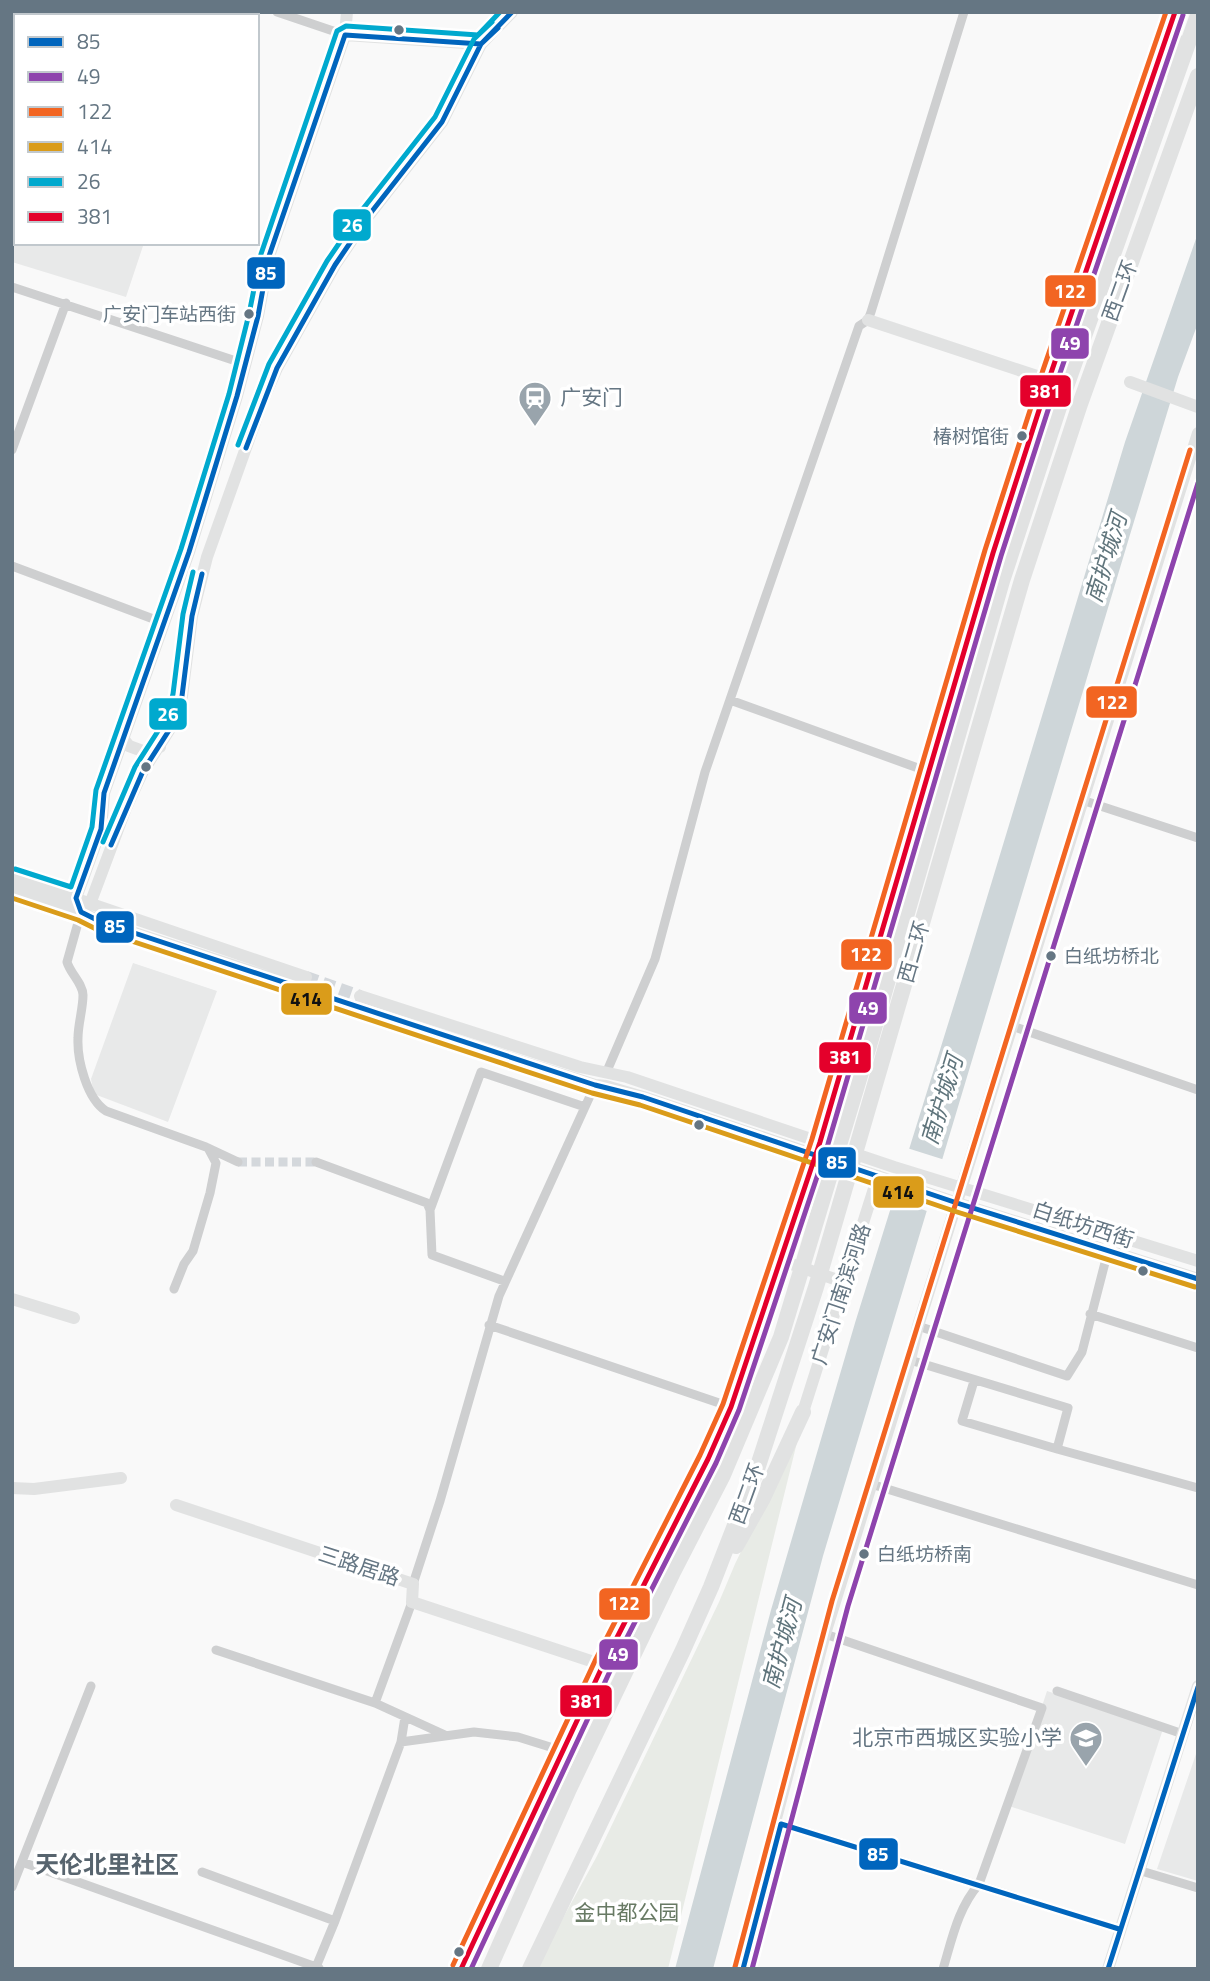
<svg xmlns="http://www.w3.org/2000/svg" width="1210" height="1981" font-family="'Titillium Web','Noto Sans SC',sans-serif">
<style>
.built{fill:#e8e9e9}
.green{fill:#e8ebe6}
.water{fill:#ced6d9}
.pier{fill:#f9f9f9}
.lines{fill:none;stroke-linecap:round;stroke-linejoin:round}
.street-tunnel{stroke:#d4d8dc;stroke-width:9;stroke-dasharray:9 4.5;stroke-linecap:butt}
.secondary-tunnel{stroke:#d4d8dc;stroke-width:12;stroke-dasharray:12 6;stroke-linecap:butt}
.street{stroke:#cecfd0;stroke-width:9}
.secondary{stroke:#e1e2e2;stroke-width:12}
.highway{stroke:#e1e2e2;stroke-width:16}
.bus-1-casing{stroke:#fff;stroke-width:10}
.bus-2-casing{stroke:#fff;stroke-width:10}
.bus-3-casing{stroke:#fff;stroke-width:10}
.bus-4-casing{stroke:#fff;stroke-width:10}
.bus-5-casing{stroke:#fff;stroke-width:10}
.bus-6-casing{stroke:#fff;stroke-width:10}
.bus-1{stroke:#0065bd;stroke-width:5}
.bus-2{stroke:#8e44ad;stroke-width:5}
.bus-3{stroke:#f26522;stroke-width:5}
.bus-4{stroke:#da9c1a;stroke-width:5}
.bus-5{stroke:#00a9ce;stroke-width:5}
.bus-6{stroke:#e4002b;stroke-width:5}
.bus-dot{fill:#657683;stroke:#fff;stroke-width:2.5}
.labels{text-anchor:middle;stroke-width:7;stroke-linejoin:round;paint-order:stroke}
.bus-label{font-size:19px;fill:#657683;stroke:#fff;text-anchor:end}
.street-label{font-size:21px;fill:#657683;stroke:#fff}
.poi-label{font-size:21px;fill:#657683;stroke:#fff;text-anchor:start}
.park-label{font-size:21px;fill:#687a64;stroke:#fff}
.water-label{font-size:23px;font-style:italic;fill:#60757c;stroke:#fff}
.quarter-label{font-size:24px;font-weight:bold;fill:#57646e;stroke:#fff}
.line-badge{stroke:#fff;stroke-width:2.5}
.badge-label{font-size:19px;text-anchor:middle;font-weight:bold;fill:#fff}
.pale-badge-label{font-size:19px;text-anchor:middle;font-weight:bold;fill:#111}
</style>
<rect width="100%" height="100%" fill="#f9f9f9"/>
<path class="built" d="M16,160V243H144L126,297L12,262V169Z
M133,963L217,991L168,1122L94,1094L91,1079Z
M1047,1691L1163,1729L1125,1844L1009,1806Z
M1198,1748V1881L1157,1869Z"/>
<path class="green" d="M800,1430L668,1969H535L597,1856L719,1602L735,1564Z"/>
<path class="water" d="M1198,233V323L1178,377L1129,538L823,1556L713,1969H675L771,1610L855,1323L972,947L1125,442Z"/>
<path class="pier" d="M907,1148L945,1160L930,1212L891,1199Z"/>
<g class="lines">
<path class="street-tunnel" d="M238,1162H316"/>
<path class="secondary-tunnel" d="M306,977L360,996
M302,988L356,1008"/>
<path class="street" d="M277,12L345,35
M12,287L245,364
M12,450L66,303
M12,566L164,623
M730,700L929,772
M1082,800L1198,838
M81,912L67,962C70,973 83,984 83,995C83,1009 78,1024 78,1038C77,1060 87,1099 106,1111L206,1147L238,1162
M1012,1026L1198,1090
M607,1071L655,959L705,772L859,326L868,320L871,312L964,12
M316,1162L427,1203L430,1210L432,1255L504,1281
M430,1210L481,1072L585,1107
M174,1289L184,1264L193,1251L210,1193L216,1163L208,1148
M1090,1314L1198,1348
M489,1325L731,1407
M918,1326L1067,1376L1082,1352L1108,1251
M910,1360L1068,1408L1057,1449L1198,1488
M974,1381L962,1421L1057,1449
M871,1484L1198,1585
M413,1584L440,1501L499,1296L595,1085
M825,1634L1042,1708L979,1884C958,1908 952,1939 943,1969
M216,1650L375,1703L445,1735
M1057,1691L1183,1734
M375,1703L412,1602
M401,1742L405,1717
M775,1822L1119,1929
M22,1862L319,1968
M1138,1870L1198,1888
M202,1872L335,1921
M12,1887L91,1686
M316,1967L335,1921L401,1742L474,1732L518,1737L563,1751"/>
<path class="secondary" d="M235,16L236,12
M345,35L481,44
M12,47H16
M868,320L1049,380
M1130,382L1198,407
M122,737L129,746L148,753L160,747
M12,877L306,977
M12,889L81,912L101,922L302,988
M81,912L90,904L126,808L143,771L175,721L182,696L192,616L207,557L263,400L277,368L335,265L369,215L442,122L481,44L512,12
M81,912L76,898L101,829L104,793L189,552L237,396L258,316L269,256L345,35L347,12
M360,996L580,1067L627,1077L894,1167L1198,1261
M356,1008L595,1085L606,1086L643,1097L957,1203L1198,1279
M780,1260L846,1283
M12,1299L74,1318
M803,1412L878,1176
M12,1488L34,1489L121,1478
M176,1505L413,1584L412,1602L603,1665
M461,1969L603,1665L708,1459L731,1407L820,1142L993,553L1051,373L1175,12
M736,1969L825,1634L910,1360L918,1326L1198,433
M1108,1969L1198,1686"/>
<path class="highway" d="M1150,86L1184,43
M1014,527L1017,481
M736,1546L763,1498L803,1412
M676,1555L685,1502
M521,1838L560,1798
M489,1969L569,1789L673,1572L723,1475L781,1337L869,1046L1002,581L1062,398L1198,15
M530,1969L683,1650L711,1587L758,1466L816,1287L1022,580L1080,404L1198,76"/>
<defs>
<path id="bus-1" d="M512,12L481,44L345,35L269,256L258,316L237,396L189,552L104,793L101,829L76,898L81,912L101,922L595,1085L643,1097L957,1203L1198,1279
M246,448L277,368L335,265L369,215L442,122L481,44L498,28
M111,845L143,771L175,721L182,696L192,616L202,574
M743,1969L781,1824L1119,1929
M1108,1969L1198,1687"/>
<path id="bus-2" d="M471,1969L611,1669L716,1463L739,1410L828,1144L1001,556L1059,376L1183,15
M752,1969L848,1606L1198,483"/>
<path id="bus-3" d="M453,1965L595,1661L700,1455L723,1404L812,1139L985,550L1043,370L1166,12
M735,1967L832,1601L1190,450"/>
<path id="bus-4" d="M12,898L78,920L98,930L592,1093L640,1105L954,1211L1195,1287"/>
<path id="bus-5" d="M238,445L269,364L327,261L362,210L435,117L474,39L492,22
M103,842L135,767L167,717L173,694L183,614L193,572
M15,869L71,887L92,827L96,790L181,549L229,394L249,314L261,254L337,31L346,26L478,35L500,12"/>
<path id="bus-6" d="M461,1969L603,1665L708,1459L731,1407L820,1142L993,553L1051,373L1175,12"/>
</defs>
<use href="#bus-1" class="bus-1-casing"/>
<use href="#bus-2" class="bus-2-casing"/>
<use href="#bus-3" class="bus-3-casing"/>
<use href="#bus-4" class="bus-4-casing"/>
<use href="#bus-5" class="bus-5-casing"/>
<use href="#bus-6" class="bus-6-casing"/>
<use href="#bus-1" class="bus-1"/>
<use href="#bus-2" class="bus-2"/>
<use href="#bus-3" class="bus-3"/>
<use href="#bus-4" class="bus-4"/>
<use href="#bus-5" class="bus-5"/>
<use href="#bus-6" class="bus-6"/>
</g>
<defs>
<symbol id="station-pin" viewBox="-11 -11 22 30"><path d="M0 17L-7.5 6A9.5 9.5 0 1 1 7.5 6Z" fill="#99a4ac" stroke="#fff"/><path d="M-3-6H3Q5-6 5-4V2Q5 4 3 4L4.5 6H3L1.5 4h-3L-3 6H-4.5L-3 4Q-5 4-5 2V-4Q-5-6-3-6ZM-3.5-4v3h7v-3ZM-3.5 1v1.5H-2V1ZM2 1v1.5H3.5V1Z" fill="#fff"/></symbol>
<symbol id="school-pin" viewBox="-11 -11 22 30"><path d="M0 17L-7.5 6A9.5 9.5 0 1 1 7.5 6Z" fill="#99a4ac" stroke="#fff"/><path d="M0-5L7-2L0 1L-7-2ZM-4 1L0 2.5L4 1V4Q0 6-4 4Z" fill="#fff"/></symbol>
</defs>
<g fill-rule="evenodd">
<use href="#station-pin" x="516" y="379" width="38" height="52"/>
<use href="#school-pin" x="1067" y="1719" width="38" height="52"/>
</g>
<g class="bus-dot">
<circle cx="399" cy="30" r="6"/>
<circle cx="249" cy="314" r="6"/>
<circle cx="1022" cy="436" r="6"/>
<circle cx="146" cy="767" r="6"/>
<circle cx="1051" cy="956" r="6"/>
<circle cx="699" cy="1125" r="6"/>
<circle cx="1143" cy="1271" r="6"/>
<circle cx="864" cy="1554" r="6"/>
<circle cx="459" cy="1952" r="6"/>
</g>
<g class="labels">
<g class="bus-label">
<text x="236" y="321">广安门车站西街</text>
<text x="1009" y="443">椿树馆街</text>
<text x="1064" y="963" text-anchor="start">白纸坊桥北</text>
<text x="877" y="1561" text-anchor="start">白纸坊桥南</text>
</g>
<g class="street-label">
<text transform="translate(1120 291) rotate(-70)" y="7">西二环</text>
<text transform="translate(914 952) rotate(-74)" y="7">西二环</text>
<text transform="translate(1083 1225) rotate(18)" y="7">白纸坊西街</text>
<text transform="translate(841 1294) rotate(-72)" y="7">广安门南滨河路</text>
<text transform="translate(747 1494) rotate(-70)" y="7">西二环</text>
<text transform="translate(359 1566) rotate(18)" y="7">三路居路</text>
</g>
<g class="poi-label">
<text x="560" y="405">广安门</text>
<text x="1062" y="1745" text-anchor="end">北京市西城区实验小学</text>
</g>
<g class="park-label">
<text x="627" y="1920">金中都公园</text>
</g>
<g class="water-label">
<text transform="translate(1106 558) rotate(-73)" y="8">南护城河</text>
<text transform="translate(942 1100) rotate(-73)" y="8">南护城河</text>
<text transform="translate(782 1644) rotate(-75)" y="8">南护城河</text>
</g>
<g class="quarter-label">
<text x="107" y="1873">天伦北里社区</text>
</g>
</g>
<g class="line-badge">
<rect x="332" y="208" width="40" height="34" rx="7" fill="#00a9ce"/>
<rect x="246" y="256" width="40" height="34" rx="7" fill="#0065bd"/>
<rect x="1044" y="274" width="53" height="34" rx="7" fill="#f26522"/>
<rect x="1050" y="327" width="40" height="33" rx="7" fill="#8e44ad"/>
<rect x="1019" y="374" width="53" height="34" rx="7" fill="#e4002b"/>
<rect x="1085" y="685" width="53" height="34" rx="7" fill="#f26522"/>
<rect x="148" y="697" width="40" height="34" rx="7" fill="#00a9ce"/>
<rect x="95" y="910" width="40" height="34" rx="7" fill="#0065bd"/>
<rect x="840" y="938" width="53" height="33" rx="7" fill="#f26522"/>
<rect x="280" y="982" width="53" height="34" rx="7" fill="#da9c1a"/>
<rect x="848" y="991" width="40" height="34" rx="7" fill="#8e44ad"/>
<rect x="818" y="1041" width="54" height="33" rx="7" fill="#e4002b"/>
<rect x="817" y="1146" width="40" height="33" rx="7" fill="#0065bd"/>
<rect x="872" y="1175" width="53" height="34" rx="7" fill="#da9c1a"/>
<rect x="598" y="1587" width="53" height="34" rx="7" fill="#f26522"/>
<rect x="598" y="1638" width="41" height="33" rx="7" fill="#8e44ad"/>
<rect x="559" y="1684" width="54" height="34" rx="7" fill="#e4002b"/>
<rect x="858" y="1837" width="41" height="34" rx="7" fill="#0065bd"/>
</g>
<g class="badge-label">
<text x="352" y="232">26</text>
<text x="266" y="280">85</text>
<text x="1070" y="298">122</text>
<text x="1070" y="350">49</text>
<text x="1045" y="398">381</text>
<text x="1112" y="709">122</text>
<text x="168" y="721">26</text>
<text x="115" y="933">85</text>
<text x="866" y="961">122</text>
<text x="868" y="1015">49</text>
<text x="845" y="1064">381</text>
<text x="837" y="1169">85</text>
<text x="624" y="1610">122</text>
<text x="618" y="1661">49</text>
<text x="586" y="1708">381</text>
<text x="878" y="1861">85</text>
</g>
<g class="pale-badge-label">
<text x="306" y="1006">414</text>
<text x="898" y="1199">414</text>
</g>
<rect width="1210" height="1981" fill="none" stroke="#657683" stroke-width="28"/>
<rect x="14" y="14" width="245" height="231" fill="#ffffff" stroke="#c1c8cd" stroke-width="2"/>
<rect x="28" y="37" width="35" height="10" fill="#0065bd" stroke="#c1c8cd" stroke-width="2"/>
<text x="77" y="49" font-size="21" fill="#657683">85</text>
<rect x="28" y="72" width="35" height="10" fill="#8e44ad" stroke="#c1c8cd" stroke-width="2"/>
<text x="77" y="84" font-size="21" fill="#657683">49</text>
<rect x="28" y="107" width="35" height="10" fill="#f26522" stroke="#c1c8cd" stroke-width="2"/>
<text x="77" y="119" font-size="21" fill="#657683">122</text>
<rect x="28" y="142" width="35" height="10" fill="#da9c1a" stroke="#c1c8cd" stroke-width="2"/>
<text x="77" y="154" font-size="21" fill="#657683">414</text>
<rect x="28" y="177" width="35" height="10" fill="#00a9ce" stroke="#c1c8cd" stroke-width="2"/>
<text x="77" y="189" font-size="21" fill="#657683">26</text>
<rect x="28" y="212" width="35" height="10" fill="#e4002b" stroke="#c1c8cd" stroke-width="2"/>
<text x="77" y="224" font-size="21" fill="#657683">381</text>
</svg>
